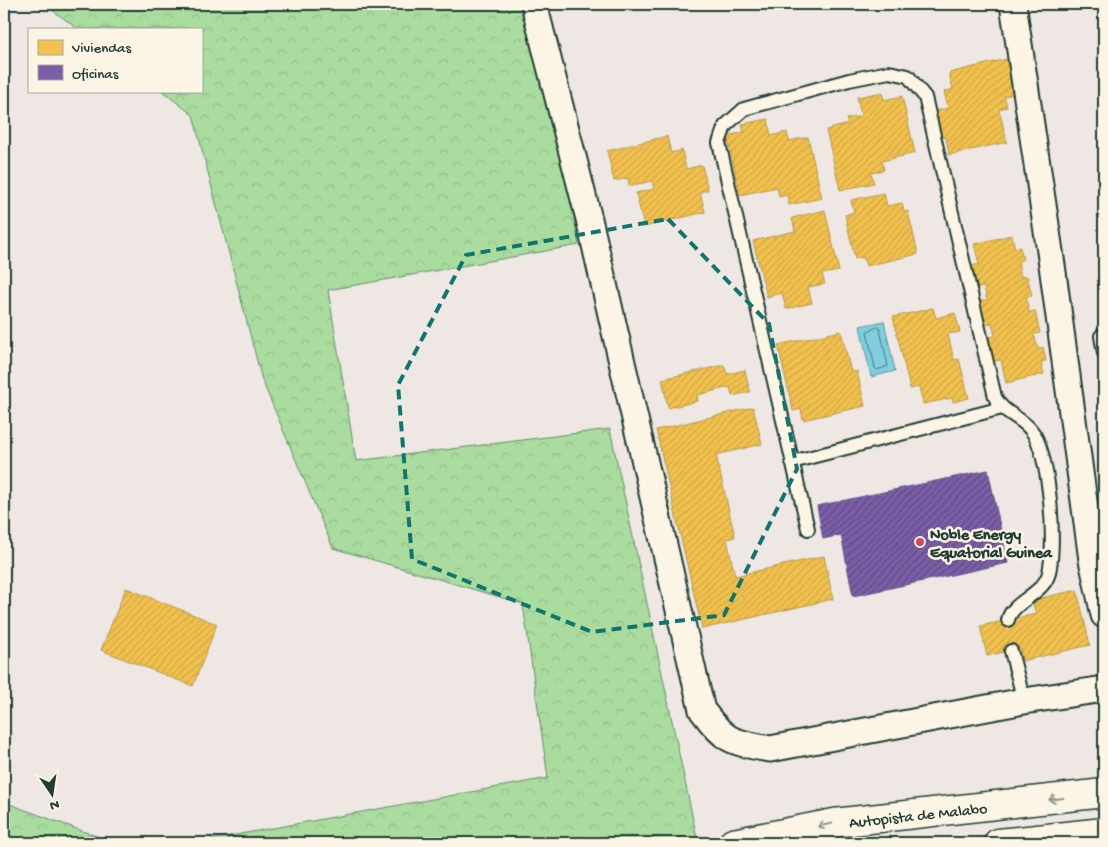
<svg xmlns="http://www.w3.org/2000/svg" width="1108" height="847" font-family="'Gochi Hand',sans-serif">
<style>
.forest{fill:url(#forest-crowns);stroke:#648c69}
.water{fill:#81cee0;stroke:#5a949b}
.homes{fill:url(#homes-hatch);stroke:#b39946}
.offices{fill:url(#offices-hatch);stroke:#5f5484}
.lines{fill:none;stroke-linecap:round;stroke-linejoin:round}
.shore{stroke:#467779;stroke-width:1}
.service-casing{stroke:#1f3d34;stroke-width:16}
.minor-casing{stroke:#1f3d34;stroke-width:29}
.trunk-casing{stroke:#1f3d34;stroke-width:31}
.service{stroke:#fcf5e5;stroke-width:12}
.minor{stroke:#fcf5e5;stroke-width:25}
.trunk{stroke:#fcf5e5;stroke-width:28}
.oneway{stroke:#8e998c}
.marked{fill:none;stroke:#0f766e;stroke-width:4;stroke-dasharray:10 6;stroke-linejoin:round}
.poi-dot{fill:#d1495b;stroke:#fcf5e5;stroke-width:2}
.labels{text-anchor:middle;stroke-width:5;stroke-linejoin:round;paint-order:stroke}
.poi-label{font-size:16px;font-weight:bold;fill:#1f3d34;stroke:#fcf5e5;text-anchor:start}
.street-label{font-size:16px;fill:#1f3d34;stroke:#fcf5e5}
</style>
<defs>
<pattern id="forest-crowns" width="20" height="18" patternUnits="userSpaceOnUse" patternTransform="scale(1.25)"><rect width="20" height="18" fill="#a9dc9e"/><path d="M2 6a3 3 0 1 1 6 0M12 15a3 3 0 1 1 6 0" fill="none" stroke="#91be89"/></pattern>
<pattern id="homes-hatch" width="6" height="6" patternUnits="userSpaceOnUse" patternTransform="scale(1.25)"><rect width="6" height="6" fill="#f2c14e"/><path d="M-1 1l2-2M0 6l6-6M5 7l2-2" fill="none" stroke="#cfa745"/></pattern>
<pattern id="offices-hatch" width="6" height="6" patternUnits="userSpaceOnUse" patternTransform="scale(1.25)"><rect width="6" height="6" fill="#7b5ea7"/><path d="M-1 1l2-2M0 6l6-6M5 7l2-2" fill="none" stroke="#5e4b81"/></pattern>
</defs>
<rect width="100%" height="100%" fill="#eee7e4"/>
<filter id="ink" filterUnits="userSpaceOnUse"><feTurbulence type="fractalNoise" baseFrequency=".02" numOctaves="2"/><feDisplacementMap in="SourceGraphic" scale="10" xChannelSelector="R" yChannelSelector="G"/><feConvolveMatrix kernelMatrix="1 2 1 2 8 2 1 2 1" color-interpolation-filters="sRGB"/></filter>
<g filter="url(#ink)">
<path class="forest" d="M44,4H490L535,9L579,245L328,290L356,461L610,429L698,843H191L548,778L523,604L333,548L262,380L193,115L162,91H201V29H78Z
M4,802L115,843H4Z"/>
<path class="water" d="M884,321L895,371L871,377L860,326Z"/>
<path class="homes" d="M1007,59L1015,94L1004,96L1007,107L999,109L1007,142L949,155L946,137L937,139L931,112L948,108L944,92L953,89L949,73Z
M882,92L884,100L902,96L915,153L882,161L884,170L871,173L874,183L840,190L826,130L848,124L846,119L861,116L857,97Z
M768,119L771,136L787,132L789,141L808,137L822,198L789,205L787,195L779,197L777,187L740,195L727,136L744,132L742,124Z
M667,136L671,153L682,150L686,169L702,165L708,190L700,192L705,212L644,227L636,193L654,189L652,181L629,186L628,178L614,181L607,151Z
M884,193L887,206L902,203L904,212L908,211L918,254L866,266L863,257L855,259L845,215L854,212L851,200Z
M825,210L839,271L822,274L825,284L808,287L812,303L786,309L782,293L767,297L753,241L795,231L792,218Z
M1012,235L1015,248L1020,247L1023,259L1018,261L1021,277L1027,276L1032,296L1026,297L1029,312L1035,311L1040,333L1034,334L1038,349L1043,347L1046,361L1041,362L1044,374L1006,383L1001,360L994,361L988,337L995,336L992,323L985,325L980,301L987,300L984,287L977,288L972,266L979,264L974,244Z
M1104,248V278L1099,249Z
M933,308L936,318L955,313L960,332L948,334L954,360L959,359L969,398L953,402L952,398L923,404L919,387L910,389L893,317Z
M841,331L851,372L857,371L865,406L803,420L801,409L793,411L778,345Z
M724,365L727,374L745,370L750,392L732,396L730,387L697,395L698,401L668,408L662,379Z
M753,407L762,444L716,455L735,537L727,539L735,576L824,556L833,599L702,629L656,430Z
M126,588L217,624L193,686L101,650Z
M1077,590L1090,645L1022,661L1020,648L987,656L980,626L1036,614L1032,600Z"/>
<path class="offices" d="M988,470L1008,563L853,596L841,535L823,539L817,506Z"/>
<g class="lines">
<path class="shore" d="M878,327L880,329L888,366L877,370L875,368L867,332Z"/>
<defs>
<path id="service" d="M1101,336L1104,353
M792,462L1002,408
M808,529L719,143L725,126L744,109L849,80L889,72L908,76L925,97L995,397C1002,413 1021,417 1031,430C1050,452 1057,548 1048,576C1041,595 1011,603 1008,620
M1011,651L1024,701"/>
<path id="minor" d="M534,4L589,219L702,710C726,742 731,742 770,749L1024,701L1104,689
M1013,4L1052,265L1092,560L1104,615"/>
<path id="trunk" d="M733,843L834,823L1104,793
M998,843L1104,832"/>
</defs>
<use href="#service" class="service-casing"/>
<use href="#minor" class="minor-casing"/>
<use href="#trunk" class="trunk-casing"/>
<use href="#service" class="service"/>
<use href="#minor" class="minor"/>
<use href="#trunk" class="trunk"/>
</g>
<defs><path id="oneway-shaft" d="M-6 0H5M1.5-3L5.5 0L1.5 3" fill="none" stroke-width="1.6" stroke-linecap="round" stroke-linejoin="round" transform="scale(1.25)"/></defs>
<g class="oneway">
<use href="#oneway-shaft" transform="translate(1056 799) rotate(173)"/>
<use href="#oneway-shaft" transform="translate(825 825) rotate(169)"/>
</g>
</g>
<path class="marked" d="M668,219L769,324L797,469L724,615L592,632L412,559L398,385L466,255Z"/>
<circle class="poi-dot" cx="920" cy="542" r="5"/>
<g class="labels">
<g class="poi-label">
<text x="930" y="539">Noble Energy<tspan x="930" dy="18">Equatorial Guinea</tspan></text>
</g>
<g class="street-label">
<text transform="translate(918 814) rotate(-6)" y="6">Autopista de Malabo</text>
</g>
</g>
<rect width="1108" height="847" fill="none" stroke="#fcf5e5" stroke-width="20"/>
<rect x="10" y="10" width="1088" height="827" fill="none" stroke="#1f3d34" stroke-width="2" filter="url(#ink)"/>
<rect x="28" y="28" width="175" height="65" fill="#fcf5e5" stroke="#a4ab9e"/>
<rect x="38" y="40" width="25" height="15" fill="#f2c14e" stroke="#a4ab9e"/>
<text x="72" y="52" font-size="15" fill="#1f3d34">Viviendas</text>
<rect x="38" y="65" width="25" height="15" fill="#7b5ea7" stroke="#a4ab9e"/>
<text x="72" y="78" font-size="15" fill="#1f3d34">Oficinas</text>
<g transform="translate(52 794) rotate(167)" stroke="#fcf5e5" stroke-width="4" paint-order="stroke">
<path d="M0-4L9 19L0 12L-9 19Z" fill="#1f3d34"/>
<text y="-8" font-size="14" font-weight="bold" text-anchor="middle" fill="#1f3d34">N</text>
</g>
</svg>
